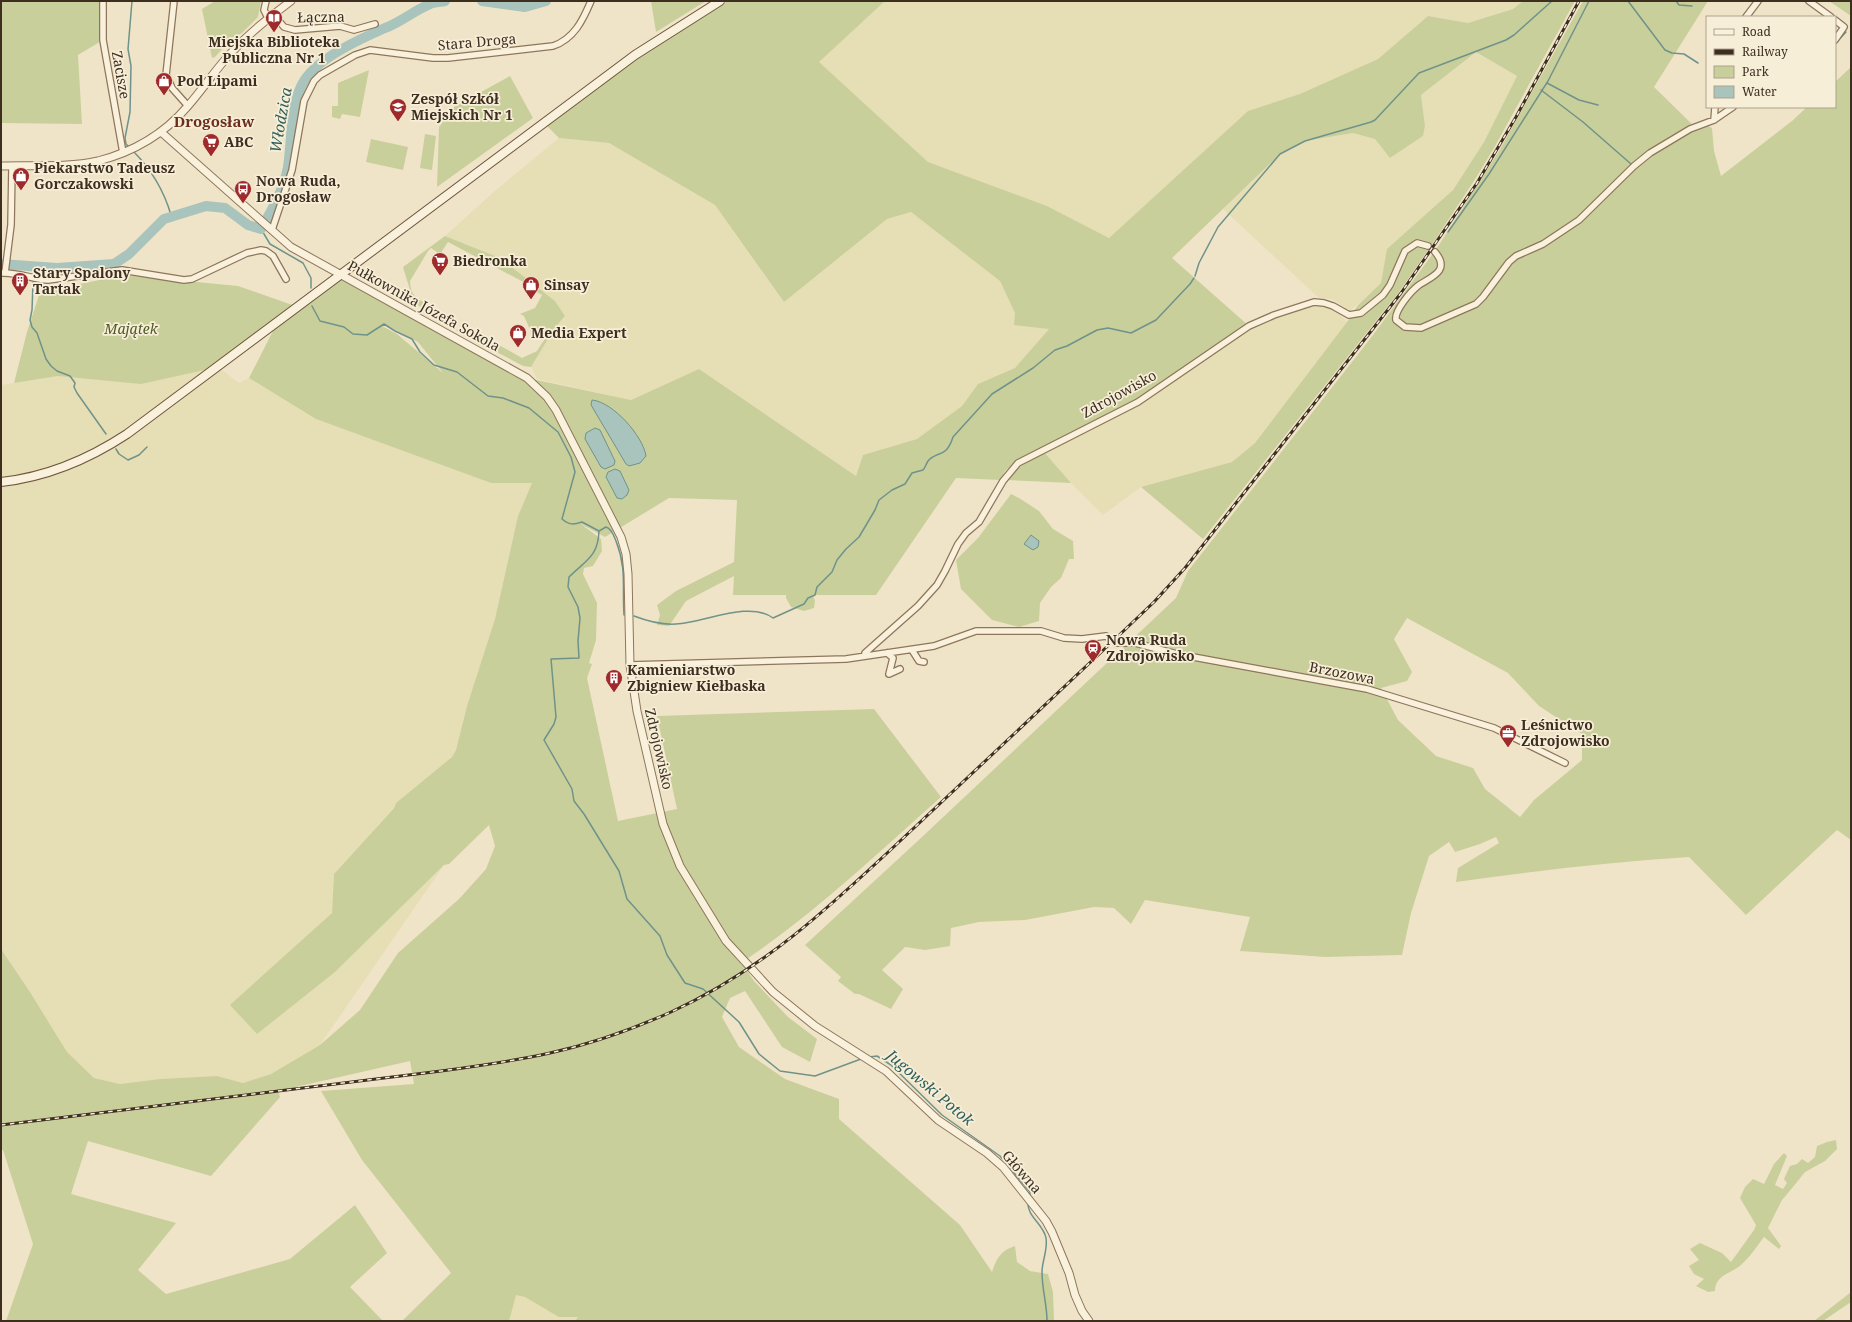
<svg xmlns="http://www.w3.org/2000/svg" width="1852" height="1322" font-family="'Noto Serif',serif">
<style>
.farmland{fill:#e6deb5}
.green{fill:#c9cf9b;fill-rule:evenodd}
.water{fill:#a9c4bc;stroke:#6f938a}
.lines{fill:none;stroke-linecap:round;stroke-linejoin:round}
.stream{stroke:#6f938a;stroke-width:1.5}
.river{stroke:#a9c4bc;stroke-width:10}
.minor-casing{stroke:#8d765c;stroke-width:8}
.tertiary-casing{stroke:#8d765c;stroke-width:9}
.secondary-casing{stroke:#6f573f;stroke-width:10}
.minor{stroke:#faf1dc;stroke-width:5.5}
.tertiary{stroke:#faf1dc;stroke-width:7}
.secondary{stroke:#faf1dc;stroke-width:8}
.rail-casing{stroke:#3d2e20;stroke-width:3}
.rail{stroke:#f7eed8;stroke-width:1.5;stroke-dasharray:4.5;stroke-linecap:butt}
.labels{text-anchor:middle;stroke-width:3.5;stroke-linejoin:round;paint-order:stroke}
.street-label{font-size:14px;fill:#3d2e20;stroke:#f7eed8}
.poi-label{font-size:14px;font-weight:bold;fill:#3d2e20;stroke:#f7eed8;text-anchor:start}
.park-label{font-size:14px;font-style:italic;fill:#4d5a26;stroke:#f7eed8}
.water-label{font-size:15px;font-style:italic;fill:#2f5d5a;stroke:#f7eed8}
.neighbourhood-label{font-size:15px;font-weight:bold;fill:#6b2e1e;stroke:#f7eed8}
</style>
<rect width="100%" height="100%" fill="#f0e4c8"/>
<path class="farmland" d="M885,1H1523L1513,9L1468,23L1428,16L1378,59L1300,94L1248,111L1109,238L1047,206L928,162L818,62Z
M1476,52L1517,76L1484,142L1453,190L1388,249L1381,283L1350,311L1332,299L1319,298L1223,209L1280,154L1305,141L1353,133L1375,139L1390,158L1423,136L1425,126L1421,95Z
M559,138L609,143L715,205L784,302L887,219L911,212L1000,281L1015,313L1049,329L1015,368L978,384L962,406L917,439L863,455L856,476L699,369L631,400L537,379L531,367L554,329L565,317L555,301L500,258L445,236L496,190Z
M1305,304L1322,305L1337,312L1347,322L1255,443L1232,462L1141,487L1103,515L1071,483L1044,452L1249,326Z
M218,367L239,383L249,378L316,419L491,483H532L518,516L495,619L467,706L456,750L452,757L396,803L394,807L334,874L332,913L231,1005L335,972L444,865L320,1045L271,1074L243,1083L217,1076L160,1079L120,1084L94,1078L67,1052L30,992L1,949V385L58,376L88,378Z
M516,1294L525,1297L578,1317L575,1321H507Z"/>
<path class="green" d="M1,1H101L103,40L78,55L82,124L1,123Z
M215,1H261L258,17L242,33L232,38L215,57L212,58L202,9Z
M651,1H706L656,32Z
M728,1H885L819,62L928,162L1047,206L1109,238L1248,111L1300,94L1378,59L1428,16L1468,23L1513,9L1523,1H1575L1494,148L1474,181L1431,246L1399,292L1203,539L1141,487L1232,462L1255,443L1347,322L1358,305L1381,283L1387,249L1453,190L1484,142L1517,76L1476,52L1421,95L1425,126L1423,136L1390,158L1375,139L1353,133L1305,141L1280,154L1172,258L1249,326L1138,402L1018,459L1005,471L1000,480L956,478L876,595H813L815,601L814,608L804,611L791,607L786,598V595H733L734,576L686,601L669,626L657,625L660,615L657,605L676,591L734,562L737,500L669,498L605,537L581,524L601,539L602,551L593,566L584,568L583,574L597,603L596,640L589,663L592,664L587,678L618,821L677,809L657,716L874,709L941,797C877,854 815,913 744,961L733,950L754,981L788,1017L817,1039L810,1062L782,1047L745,991L730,998L722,1017L739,1047L785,1079L839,1099V1119L960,1225L992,1272C997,1258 1000,1251 1015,1246L1017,1262L1030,1271L1048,1274L1053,1292L1054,1321H575L578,1317H559L525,1297L516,1295L509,1321H402L451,1273L362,1160L321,1091L414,1084L410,1061L278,1091L280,1097L211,1176L88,1141L71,1194L176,1223L138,1270L166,1294L290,1259L355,1205L387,1253L350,1287L383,1321H6L33,1244L3,1150H1V949L30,992L67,1052L94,1078L120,1084L160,1079L217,1076L243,1083L271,1074L320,1045L360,1010L398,953L459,899L486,869L495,846L489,825L449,864L444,865L335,972L257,1034L230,1005L332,913L334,874L394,808L396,803L452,757L456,750L467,706L495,619L518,516L532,483H491L316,419L249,378L277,323L218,367L141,384L58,376L14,383L27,332L40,292L124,275L238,286L298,307L340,275L527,378L631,400L699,369L856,476L863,455L917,439L962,406L978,384L1015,368L1049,329L1014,325L1015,313L1000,281L911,212L887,219L784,302L715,205L609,143L559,138L544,123L635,55ZM384,324L418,342L443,373L397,334L382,326Z
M1583,1H1708L1654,87L1697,129L1708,126L1712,128L1714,151L1721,176L1792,121L1807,107H1835V82L1851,67V840L1837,830L1746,915L1689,857C1611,862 1533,871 1456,882L1458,868L1499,843L1496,837L1480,844L1455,852L1449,842L1429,856L1411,913L1402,955L1325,957L1240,951L1250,917L1145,900L1131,924L1114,908L1094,907L1025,920L979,922L951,928L950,946L925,950L905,947L882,970L903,989L891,1009L859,994H855L838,981L841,977L805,945L922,837L1176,598L1188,571L1370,339L1437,248L1499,151ZM1407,618L1508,673L1539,706L1582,734V760L1534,800L1520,817L1485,789L1473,768L1436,756L1398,720L1381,688L1407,681L1412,672L1394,639Z
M1829,1H1851V16Z
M369,70L360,117L342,114L340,119L332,117V106H338V83Z
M510,76L533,118L437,187L439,127L454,107Z
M425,134L436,136L432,170L420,168Z
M371,139L408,147L403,170L366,162Z
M445,236L500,258L555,301L565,316L554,329L531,367L523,366L491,349L493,346L499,345L522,358L537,351L548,334L545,328L532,334L524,316L520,314L535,308L542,295L528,287L529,285L448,242L440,254L431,248L428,251L410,281C411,302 422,298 437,310L436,318L463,333L465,330L469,333L468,336L430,316L413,300L403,267Z
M1044,452L1071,483L1006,480L1016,469Z
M1011,494L1019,498L1039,511L1053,529L1073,541L1074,559H1069L1061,578L1051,587L1040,603L1039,621L1019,627L992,620L961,589L956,560L978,538Z
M1836,1140L1837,1149L1825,1161L1805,1172L1793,1187L1782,1200L1768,1228L1781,1246L1779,1249L1764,1237C1757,1246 1750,1257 1741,1265C1732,1273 1715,1275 1715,1291L1708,1292L1696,1286L1704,1279L1694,1274L1689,1266L1699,1260L1690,1249L1700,1243L1722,1253L1731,1262L1754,1230L1756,1225L1740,1198L1745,1187L1753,1179L1764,1184L1774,1164L1784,1153L1787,1156L1775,1185L1783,1189L1787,1183L1784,1179L1790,1166L1797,1164L1802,1159L1808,1163L1815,1157L1817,1146L1827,1142Z
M1851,1292V1302L1823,1321H1814Z"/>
<path class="water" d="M592,400C613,402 643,436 646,456L640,463L629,466L626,464L591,405Z
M595,428L600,430L615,461L614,465L605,469L601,467L585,439L586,433Z
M615,469L620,471L629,490L627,495L622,499L617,498L606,477L608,472Z
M1031,535L1039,541L1038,547L1033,550L1024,544Z"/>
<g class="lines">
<path class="stream" d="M1628,1L1665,50L1672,53L1684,54L1698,63
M1676,1L1679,5L1692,6
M1804,1L1806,2
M1835,44L1846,32
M1547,83L1579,100L1598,105
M1541,90L1583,122L1631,164
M129,147L126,144L125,138L130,112L131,66L128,49L132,1
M133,151C151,169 164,191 171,215
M261,229L270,244L303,263L311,278V288
M1448,232L1489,174L1548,81L1589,1
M39,275L41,268
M1195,276L1199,263L1218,227L1280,154L1305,141L1371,122L1375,120L1419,73L1506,40L1514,35L1552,1
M33,282L32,310L30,320L32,327L37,333L46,359L51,366L57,371L70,376L75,383L74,387L77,393L106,434
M312,306L320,321L344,327L353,334L367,335L384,324L395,331L412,339L420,352L434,365L457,372L488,396L503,398L529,408L558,432L571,457L575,472L562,519C569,525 573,525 582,522L599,531
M116,449L119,454L128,460L139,455L147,447
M599,531C598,557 586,560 569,577L568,587L578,607L580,618L578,641L579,658L551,659L556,717L554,724L544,740L572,789L574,801L584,814L619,871L627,899L660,936L667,955L685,983L703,989L739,1022L759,1054L780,1071L815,1076L861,1059
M599,531L606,527C612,529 614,536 616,541C627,569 622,587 624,615
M634,616C647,621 662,625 676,624C704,623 749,600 773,618L804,604L808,598L815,595L817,587L832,572L837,560L846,549L859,537L875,510L879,500L892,490L905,484L912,473L923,470C925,468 926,464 928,461C938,450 946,459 953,437L992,394L1033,368L1055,350L1067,346L1097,330L1108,328L1131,333L1156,320L1190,284L1194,278
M869,1057L877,1056L891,1065L942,1115L1000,1156L1030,1192V1198
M1028,1203C1027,1216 1044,1225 1046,1238C1048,1250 1042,1261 1042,1272C1042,1290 1047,1304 1047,1321"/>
<path class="river" d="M482,1L525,7L546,1
M1,264L57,268L114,264L129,254L164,219L206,206L225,208L248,225L261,229C272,210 284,189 288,167C292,142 290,103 304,81C318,58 360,39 385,28C401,22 415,10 430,4C434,2 440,2 445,1"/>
<defs>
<path id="minor" d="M103,1V40L123,153
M174,1L166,75L172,88L188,106
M266,1L264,10L268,18
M1809,1L1831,17
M273,14L284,27L295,30L340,26L354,30L375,24
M1746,17L1758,1
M1835,20L1844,27L1835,40
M1714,120L1715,107
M272,230L292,170L304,101L314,81L320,75L355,55L370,50L433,58H448L553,46C574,39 583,20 591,1
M1435,252C1451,271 1431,277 1419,285C1411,291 1394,311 1396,320L1405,327L1421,328L1476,304L1483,297L1509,262L1516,256L1543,244L1579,220L1634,166L1650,153L1690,129L1714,120L1733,107
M1,273C18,272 32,279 48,280L122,270L184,280L192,279L247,253L261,250L266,251L273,256L286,279
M5,273L11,225L12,166
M912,650L919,661L924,662
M887,653L893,658L889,674L900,669
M865,655V653L918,606L937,585L945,571L958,544L966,533L979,522L1003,481L1018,463L1138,402L1249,326L1274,315L1314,302L1324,303L1333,306L1349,315L1361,313L1383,295L1390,285L1405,251L1417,243L1428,246
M630,665L846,659L934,646L976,631H1041L1064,638L1082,639L1106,636L1116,643H1135L1177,654L1367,689L1494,728L1565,763"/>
<path id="tertiary" d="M161,132L291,247L527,378L547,397L556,410L621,537L626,554L628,574L630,665L637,711L663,824L680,866L726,941L773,992L815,1026L886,1071L938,1120L987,1153L1003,1167L1046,1221L1052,1232L1069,1273L1075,1295L1082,1311L1089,1321
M1,166C32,165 68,168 98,161C133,152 164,134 187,107C203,89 215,70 231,53C249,33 270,17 291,1"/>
<path id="secondary" d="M1,482C47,477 89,459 127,434L635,55L720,1"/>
</defs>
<use href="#minor" class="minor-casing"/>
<use href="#tertiary" class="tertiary-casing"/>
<use href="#secondary" class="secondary-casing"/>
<use href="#minor" class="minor"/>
<use href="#tertiary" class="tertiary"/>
<use href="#secondary" class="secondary"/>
<defs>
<path id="rail" d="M1,1125L441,1071C478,1066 514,1061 550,1053C591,1044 633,1029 671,1012C768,968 839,898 915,827C981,765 1047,703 1113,641L1154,602L1185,568L1401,293L1477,183L1516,117L1579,1"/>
</defs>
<use href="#rail" class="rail-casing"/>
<use href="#rail" class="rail"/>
</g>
<defs>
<symbol id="library-pin" viewBox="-11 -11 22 30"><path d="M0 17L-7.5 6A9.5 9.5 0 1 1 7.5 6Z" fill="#9e2a2b" stroke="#f7eed8"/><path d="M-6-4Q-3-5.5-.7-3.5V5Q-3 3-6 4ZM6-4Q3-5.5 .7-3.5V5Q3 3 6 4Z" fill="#fff"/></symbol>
<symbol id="shop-pin" viewBox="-11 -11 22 30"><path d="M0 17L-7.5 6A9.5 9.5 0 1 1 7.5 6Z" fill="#9e2a2b" stroke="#f7eed8"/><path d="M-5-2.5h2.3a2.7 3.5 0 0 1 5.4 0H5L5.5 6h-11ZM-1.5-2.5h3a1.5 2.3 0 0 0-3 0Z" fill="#fff"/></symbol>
<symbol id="school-pin" viewBox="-11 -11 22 30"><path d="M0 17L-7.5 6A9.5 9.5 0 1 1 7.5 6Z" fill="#9e2a2b" stroke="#f7eed8"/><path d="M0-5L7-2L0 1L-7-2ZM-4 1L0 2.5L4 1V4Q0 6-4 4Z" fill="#fff"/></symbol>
<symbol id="supermarket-pin" viewBox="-11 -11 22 30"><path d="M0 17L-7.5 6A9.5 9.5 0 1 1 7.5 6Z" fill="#9e2a2b" stroke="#f7eed8"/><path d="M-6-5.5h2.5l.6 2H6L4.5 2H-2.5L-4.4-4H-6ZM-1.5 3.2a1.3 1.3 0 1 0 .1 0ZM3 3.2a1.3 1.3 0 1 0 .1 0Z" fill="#fff"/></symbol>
<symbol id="bus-pin" viewBox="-11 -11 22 30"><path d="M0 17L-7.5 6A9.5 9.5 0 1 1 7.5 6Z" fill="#9e2a2b" stroke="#f7eed8"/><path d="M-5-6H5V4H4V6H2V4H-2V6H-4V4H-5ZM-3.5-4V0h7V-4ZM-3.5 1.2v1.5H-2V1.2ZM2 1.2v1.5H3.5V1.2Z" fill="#fff"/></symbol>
<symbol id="building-pin" viewBox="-11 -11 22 30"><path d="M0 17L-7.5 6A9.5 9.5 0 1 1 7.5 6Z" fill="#9e2a2b" stroke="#f7eed8"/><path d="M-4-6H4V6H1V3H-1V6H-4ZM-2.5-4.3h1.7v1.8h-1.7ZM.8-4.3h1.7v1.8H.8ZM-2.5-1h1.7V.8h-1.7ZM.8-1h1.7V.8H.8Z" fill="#fff"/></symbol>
<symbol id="station-pin" viewBox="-11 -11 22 30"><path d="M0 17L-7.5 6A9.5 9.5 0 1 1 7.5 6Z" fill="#9e2a2b" stroke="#f7eed8"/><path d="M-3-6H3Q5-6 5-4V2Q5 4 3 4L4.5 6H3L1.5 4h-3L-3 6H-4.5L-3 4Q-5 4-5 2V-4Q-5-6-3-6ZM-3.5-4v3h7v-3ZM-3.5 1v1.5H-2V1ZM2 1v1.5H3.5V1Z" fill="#fff"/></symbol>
<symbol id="office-pin" viewBox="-11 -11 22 30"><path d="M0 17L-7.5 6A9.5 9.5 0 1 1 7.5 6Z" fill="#9e2a2b" stroke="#f7eed8"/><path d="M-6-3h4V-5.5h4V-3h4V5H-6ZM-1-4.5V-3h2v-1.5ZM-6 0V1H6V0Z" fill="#fff"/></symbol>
</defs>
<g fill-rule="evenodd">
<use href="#library-pin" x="264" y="8" width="20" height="27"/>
<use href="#shop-pin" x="154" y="71" width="20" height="27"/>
<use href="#school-pin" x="388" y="97" width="20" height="27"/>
<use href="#supermarket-pin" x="201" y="132" width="20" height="27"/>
<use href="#shop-pin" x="11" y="166" width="20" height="27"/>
<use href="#bus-pin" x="233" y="179" width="20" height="27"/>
<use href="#supermarket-pin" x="430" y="251" width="20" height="27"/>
<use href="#building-pin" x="10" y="271" width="20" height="27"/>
<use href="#shop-pin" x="521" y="275" width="20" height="27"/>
<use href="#shop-pin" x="508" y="323" width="20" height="27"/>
<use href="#station-pin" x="1083" y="638" width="20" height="27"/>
<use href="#building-pin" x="604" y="668" width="20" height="27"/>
<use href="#office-pin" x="1498" y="723" width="20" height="27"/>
</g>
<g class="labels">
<g class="street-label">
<text transform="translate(321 17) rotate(-1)" y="5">Łączna</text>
<text transform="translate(477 42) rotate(-5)" y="5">Stara Droga</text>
<text transform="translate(121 75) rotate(80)" y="5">Zacisze</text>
<text transform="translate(424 306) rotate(29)" y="5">Pułkownika Józefa Sokola</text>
<text transform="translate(1119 394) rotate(-29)" y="5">Zdrojowisko</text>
<text transform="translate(1342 673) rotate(11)" y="5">Brzozowa</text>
<text transform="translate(659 749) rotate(77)" y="5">Zdrojowisko</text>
<text transform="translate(1022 1172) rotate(49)" y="5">Główna</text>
</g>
<g class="poi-label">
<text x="274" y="47" text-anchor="middle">Miejska Biblioteka<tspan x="274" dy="16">Publiczna Nr 1</tspan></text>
<text x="177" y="86">Pod Lipami</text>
<text x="411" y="104">Zespół Szkół<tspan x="411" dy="16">Miejskich Nr 1</tspan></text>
<text x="224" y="147">ABC</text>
<text x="34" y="173">Piekarstwo Tadeusz<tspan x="34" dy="16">Gorczakowski</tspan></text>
<text x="256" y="186">Nowa Ruda,<tspan x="256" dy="16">Drogosław</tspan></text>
<text x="453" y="266">Biedronka</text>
<text x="33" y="278">Stary Spalony<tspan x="33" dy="16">Tartak</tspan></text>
<text x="544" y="290">Sinsay</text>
<text x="531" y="338">Media Expert</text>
<text x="1106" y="645">Nowa Ruda<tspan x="1106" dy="16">Zdrojowisko</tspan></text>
<text x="627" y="675">Kamieniarstwo<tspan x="627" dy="16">Zbigniew Kiełbaska</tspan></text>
<text x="1521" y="730">Leśnictwo<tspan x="1521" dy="16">Zdrojowisko</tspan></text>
</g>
<g class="park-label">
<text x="131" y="334">Majątek</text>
</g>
<g class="water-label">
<text transform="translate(281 120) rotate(-80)" y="5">Włodzica</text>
<text transform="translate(930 1088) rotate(40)" y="5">Jugowski Potok</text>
</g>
<g class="neighbourhood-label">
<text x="214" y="127">Drogosław</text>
</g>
</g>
<rect width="1852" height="1322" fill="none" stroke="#3d2e20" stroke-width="4"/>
<rect x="1706" y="16" width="130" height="92" fill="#f7eed8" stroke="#ada18e"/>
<rect x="1714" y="29" width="20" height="6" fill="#faf1dc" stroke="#ada18e"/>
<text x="1742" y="36" font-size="12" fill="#3d2e20">Road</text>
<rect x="1714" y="49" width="20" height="6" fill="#3d2e20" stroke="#ada18e"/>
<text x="1742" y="56" font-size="12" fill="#3d2e20">Railway</text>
<rect x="1714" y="66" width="20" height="12" fill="#c9cf9b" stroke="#ada18e"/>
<text x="1742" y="76" font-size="12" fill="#3d2e20">Park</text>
<rect x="1714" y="86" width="20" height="12" fill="#a9c4bc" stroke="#ada18e"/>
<text x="1742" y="96" font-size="12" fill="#3d2e20">Water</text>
</svg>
